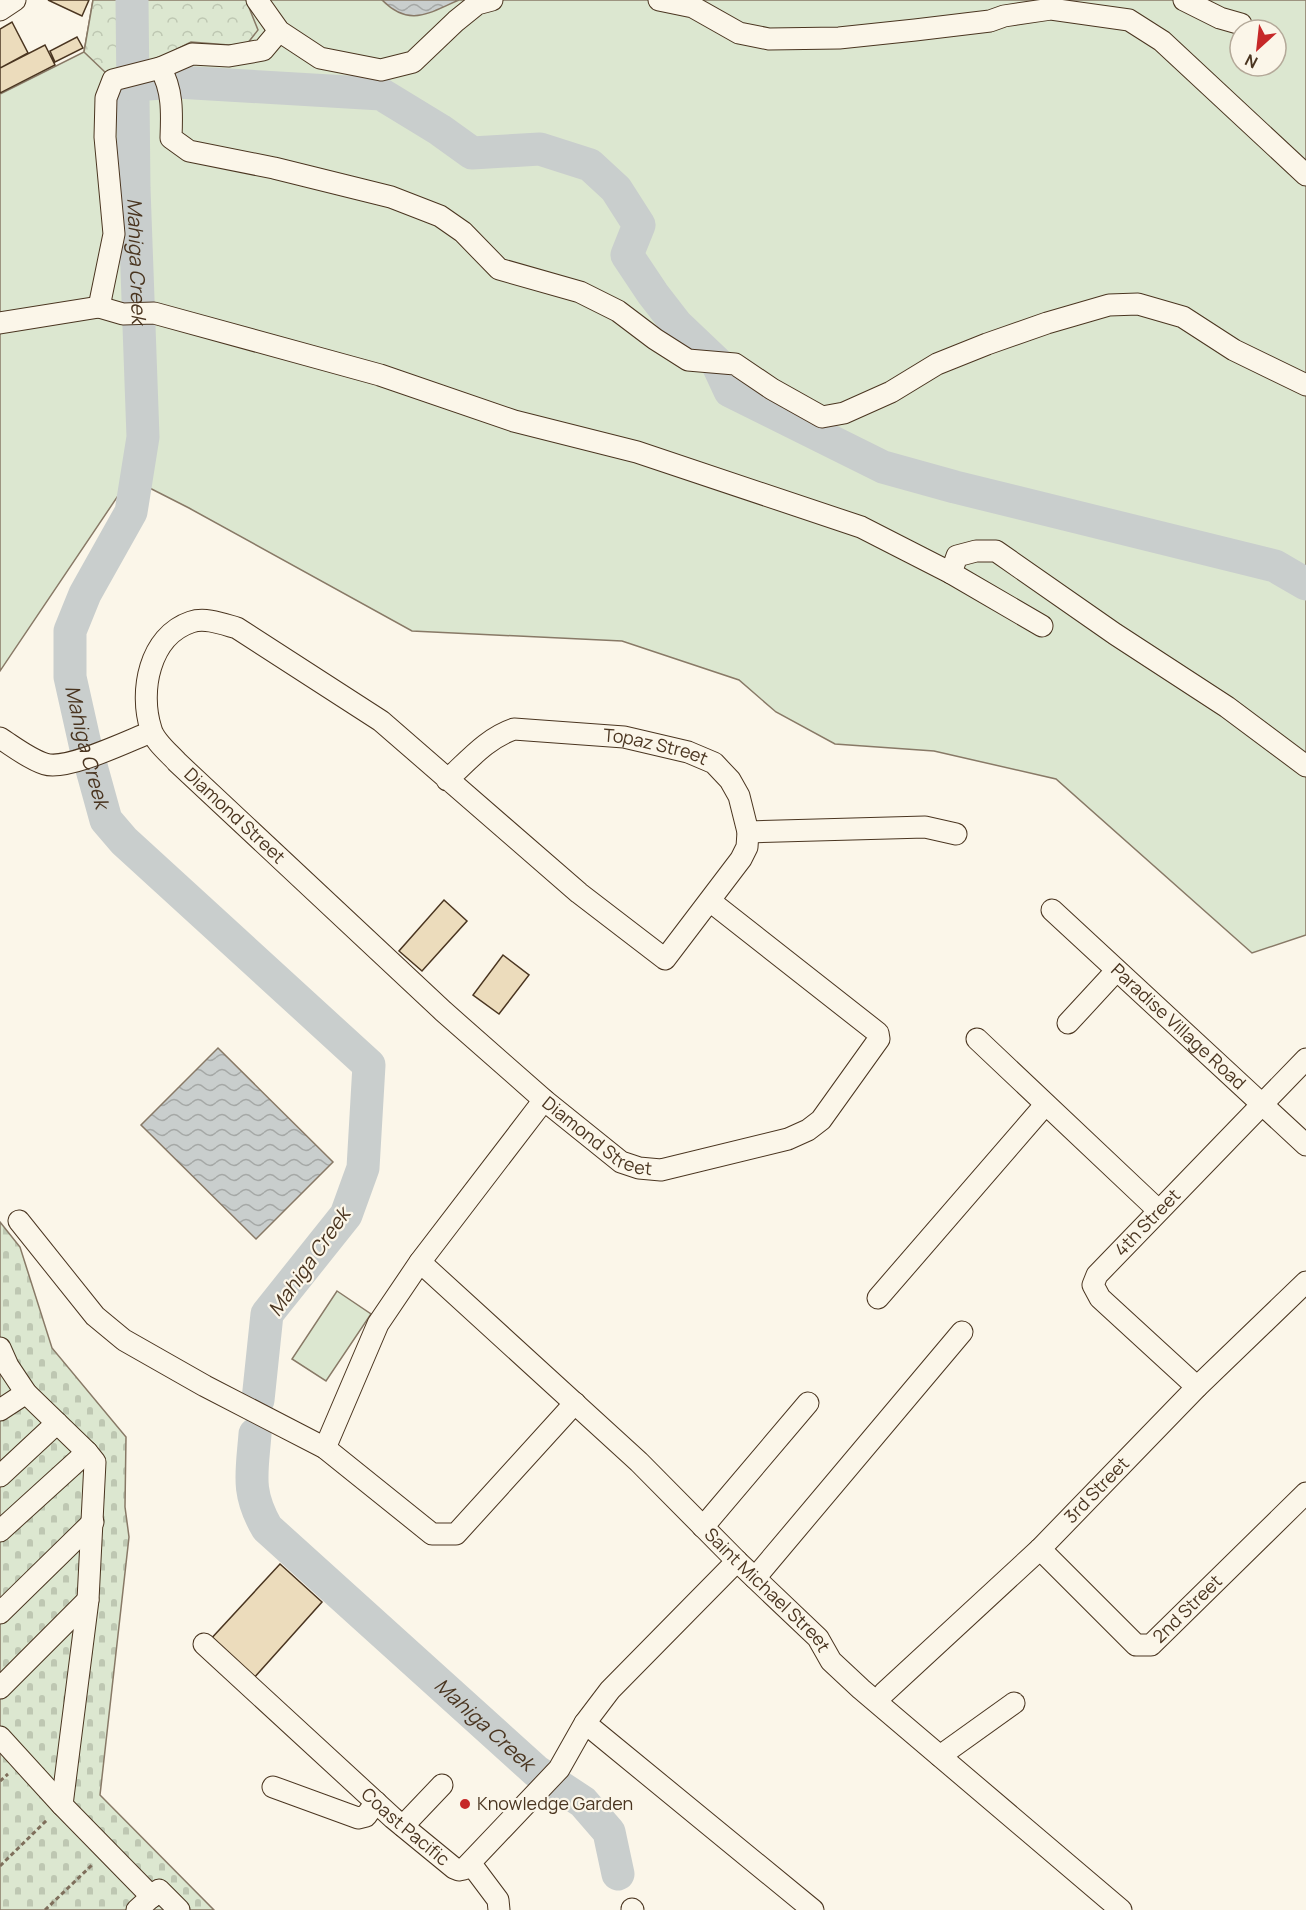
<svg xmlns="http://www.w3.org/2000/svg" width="1306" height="1910" font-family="Manrope,sans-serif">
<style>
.grass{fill:#dce7d0;stroke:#887966;stroke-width:1.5;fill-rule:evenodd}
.forest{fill:url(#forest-crowns);stroke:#887966;stroke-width:1.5}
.cemetery{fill:url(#cemetery-stones);stroke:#887966;stroke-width:1.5}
.water{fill:url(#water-waves);stroke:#887966;stroke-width:1.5}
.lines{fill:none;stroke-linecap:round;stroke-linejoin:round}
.river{stroke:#c9cecd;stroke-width:33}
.building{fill:#ecdcbc;stroke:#4a3520;stroke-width:1.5}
.minor-casing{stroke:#4a3520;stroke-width:23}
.path{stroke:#7f6f5c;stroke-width:3;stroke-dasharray:4.5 3;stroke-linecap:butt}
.minor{stroke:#fbf6e9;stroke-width:21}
.poi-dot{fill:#c62828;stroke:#fbf6e9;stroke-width:2}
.labels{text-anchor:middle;stroke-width:4.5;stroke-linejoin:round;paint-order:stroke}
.street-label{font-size:18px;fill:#4a3520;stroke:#fbf6e9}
.poi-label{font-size:18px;fill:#4a3520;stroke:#fbf6e9;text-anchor:start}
.water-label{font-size:20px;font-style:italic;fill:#4a3520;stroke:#fbf6e9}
</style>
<defs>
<pattern id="forest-crowns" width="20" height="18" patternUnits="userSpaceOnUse" patternTransform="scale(1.5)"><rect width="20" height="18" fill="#dce7d0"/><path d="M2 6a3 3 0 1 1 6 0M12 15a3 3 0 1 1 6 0" fill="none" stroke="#bec7b2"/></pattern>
<pattern id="cemetery-stones" width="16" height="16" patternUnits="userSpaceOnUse" patternTransform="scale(1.5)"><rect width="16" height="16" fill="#dce7d0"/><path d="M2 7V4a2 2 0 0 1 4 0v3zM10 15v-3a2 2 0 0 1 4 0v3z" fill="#bec7b2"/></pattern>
<pattern id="water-waves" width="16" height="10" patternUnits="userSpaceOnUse" patternTransform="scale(1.5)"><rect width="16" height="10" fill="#c9cecd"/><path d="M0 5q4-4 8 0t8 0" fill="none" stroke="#a5a8a6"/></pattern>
</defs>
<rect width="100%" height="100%" fill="#fbf6e9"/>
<path class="grass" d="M93,0H1306V935L1252,953L1056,779L934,751L835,744L776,712L739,680L622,641L412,631L189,508L130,478L0,671V94L84,52ZM1240,30H1276V66H1240Z
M337,1291L371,1314L326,1381L292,1359Z"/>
<path class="forest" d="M93,0H246L258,30L247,44L229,45L191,42L155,60L107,74L84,52Z"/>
<path class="cemetery" d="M0,1222L20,1247L52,1348L126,1437L125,1507L129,1537L100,1795L214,1910H0Z"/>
<path class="water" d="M382,0H459C428,13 410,28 382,0Z
M218,1048L333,1162L256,1239L141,1125Z"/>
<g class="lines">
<g class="river">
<path id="s1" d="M132,0L134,188L143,437L131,512L85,594L70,631V677L85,744L106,820L124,841L369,1065L363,1168L346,1215L267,1314L258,1400"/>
<path d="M133,85L177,82L381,94L440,130L472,153L540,149L590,165L616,189L639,225L627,255L653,294L677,325L717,363L730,391L883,467L955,487L1275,566L1306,584"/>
<path id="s2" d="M255,1434C252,1473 246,1492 267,1528L536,1771L583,1802L609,1832L618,1874"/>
</g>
</g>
<path class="building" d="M48,0H89L82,16Z
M12,22L28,53L0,68V29Z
M77,37L83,48L55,62L50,51Z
M45,45L55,65L0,93V68Z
M444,900L467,921L422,971L399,951Z
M503,955L529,975L499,1014L473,995Z
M280,1564L322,1602L252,1680L209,1641Z"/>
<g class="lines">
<defs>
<g id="minor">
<path d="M257,0L279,31L320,58L381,70L413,62L456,21L477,4L492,0"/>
<path d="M659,0L693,7L739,33L769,39L839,38L915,30L990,21L1004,16L1051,9L1129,20L1162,41L1306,175"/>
<path d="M1184,0L1220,18L1241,24"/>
<path d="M0,10L15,0"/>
<path d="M279,31L263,50L229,56L192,54L160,68C173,89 172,114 171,138L189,151L274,168L391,197L440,216L463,232L499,269L580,292L618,311L655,339L688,360L735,364L772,389L822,417L844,413L891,392L937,364L987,344L1047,323L1109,305L1138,304L1183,317L1234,350L1306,385"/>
<path d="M99,307L114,234L105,137L106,98L113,80L160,68"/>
<path d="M0,323L99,307L123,314L154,313L380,375L514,421L637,452L861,527L951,573L957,556L976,551H996L1115,634L1227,707L1306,766"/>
<path d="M951,573L1042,626"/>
<path d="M0,738C14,747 29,759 45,764C67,771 128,741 151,732"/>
<path id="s3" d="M447,780C468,761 487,738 514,729L624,737L688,752L714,763L730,780L739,796L748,832L747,847L741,859L665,959L579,893L381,721L237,628C223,624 205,617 191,622C149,636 139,692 151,729C154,741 169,753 177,762L443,1011L544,1100L621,1162L639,1168L661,1170L788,1139L808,1130L821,1120L879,1039L878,1033L710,901"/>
<path d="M748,832L925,827L956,834"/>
<path id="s4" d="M1052,910L1306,1145"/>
<path d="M1068,1023L1116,971"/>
<path d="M977,1039L1158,1210"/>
<path d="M19,1221L95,1316L124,1340L205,1386L325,1448L432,1534H456L575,1403"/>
<path id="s5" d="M420,1262L639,1462L737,1561L818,1638L831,1661L861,1689L1121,1910"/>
<path d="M878,1298L1045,1105"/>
<path d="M0,1348L8,1366L26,1393L87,1452L95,1462L88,1600L62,1805L152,1897"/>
<path id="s6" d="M1197,1387L1100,1298L1093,1285L1097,1275L1306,1059"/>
<path d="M0,1410L26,1393"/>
<path d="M325,1448L378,1324L420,1262L544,1100"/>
<path d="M0,1476L57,1423"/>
<path d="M703,1527L808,1403"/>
<path d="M0,1531L87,1452"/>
<path id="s7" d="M1040,1549L1136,1645H1151L1306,1493"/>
<path d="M755,1578L962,1332"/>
<path d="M0,1613L93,1522"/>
<path id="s8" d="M204,1644L393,1818L454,1868L459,1870L464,1869L559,1769L585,1723L610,1690L737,1561"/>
<path d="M0,1688L88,1600"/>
<path id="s9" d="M884,1693L1040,1549L1197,1387L1306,1282"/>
<path d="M585,1723L813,1910"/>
<path d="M0,1737L62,1805"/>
<path d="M940,1756L1014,1703"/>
<path d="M273,1787L358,1818L366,1816L376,1802"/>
<path d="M403,1826L442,1785"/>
<path d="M471,1864L498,1900L499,1910"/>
<path d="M632,1909L633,1910"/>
<path d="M137,1910L159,1890L179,1910"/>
</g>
</defs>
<use href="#minor" class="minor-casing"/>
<path class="path" d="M0,1781L8,1774
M0,1866L48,1819
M45,1910L93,1864"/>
<use href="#minor" class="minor"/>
</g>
<circle class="poi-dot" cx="465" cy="1804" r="6"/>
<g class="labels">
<g class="street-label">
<text dy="6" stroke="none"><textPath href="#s3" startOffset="228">Topaz Street</textPath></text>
<text dy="6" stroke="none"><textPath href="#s3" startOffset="1358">Diamond Street</textPath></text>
<text dy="6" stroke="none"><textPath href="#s4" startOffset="172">Paradise Village Road</textPath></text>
<text dy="6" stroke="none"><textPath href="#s3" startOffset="1844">Diamond Street</textPath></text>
<text dy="6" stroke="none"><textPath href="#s6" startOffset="230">4th Street</textPath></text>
<text dy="6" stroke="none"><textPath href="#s9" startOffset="294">3rd Street</textPath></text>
<text dy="6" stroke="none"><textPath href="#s5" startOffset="478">Saint Michael Street</textPath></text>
<text dy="6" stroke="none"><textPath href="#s7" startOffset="202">2nd Street</textPath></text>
<text dy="6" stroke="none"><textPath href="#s8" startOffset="272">Coast Pacific</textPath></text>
</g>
<g class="poi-label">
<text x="477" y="1810">Knowledge Garden</text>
</g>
<g class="water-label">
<text dy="7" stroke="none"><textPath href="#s1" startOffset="261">Mahiga Creek</textPath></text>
<text dy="7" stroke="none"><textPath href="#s1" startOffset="765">Mahiga Creek</textPath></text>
<text transform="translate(309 1262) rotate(-55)" y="7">Mahiga Creek</text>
<text dy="7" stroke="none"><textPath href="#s2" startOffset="390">Mahiga Creek</textPath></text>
</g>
</g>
<g transform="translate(1258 48) rotate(207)"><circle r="28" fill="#fbf6e9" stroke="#b4a999" stroke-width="1.5"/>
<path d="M0-4.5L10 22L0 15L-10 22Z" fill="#c62828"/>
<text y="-9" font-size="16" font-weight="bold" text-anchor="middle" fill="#4a3520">N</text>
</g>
</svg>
